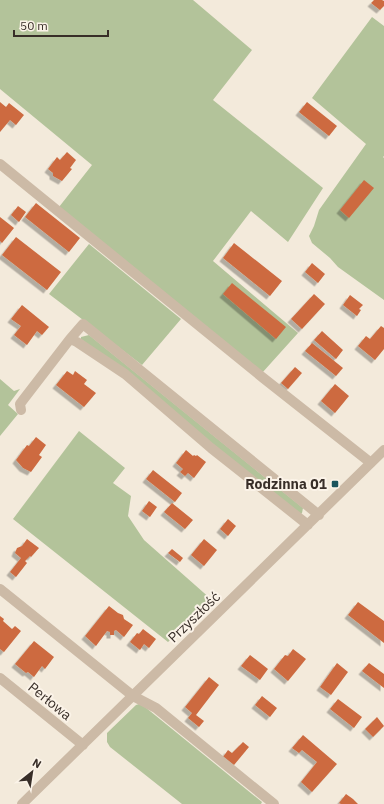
<svg xmlns="http://www.w3.org/2000/svg" width="384" height="804" font-family="'IBM Plex Sans',sans-serif">
<style>
.green{fill:#b3c39a}
.building{fill:#cd6b40;filter:url(#shadow)}
.lines{fill:none;stroke-linecap:round;stroke-linejoin:round}
.minor{stroke:#ccbaa6;stroke-width:10}
.poi-dot{fill:#1b545c;stroke:#fbf3e8;stroke-width:1.5}
.labels{text-anchor:middle;stroke-width:4;stroke-linejoin:round;paint-order:stroke}
.poi-label{font-size:14px;font-weight:bold;fill:#382e28;stroke:#fbf3e8;text-anchor:end}
.street-label{font-size:14px;fill:#382e28;stroke:#fbf3e8}
</style>
<defs>
<filter id="shadow"><feDropShadow dx="-3.5" dy="3.5" stdDeviation="0" flood-color="#0004"/></filter>
</defs>
<rect width="100%" height="100%" fill="#f3eadb"/>
<path class="green" d="M0,0H193L252,50L213,100L323,188L288,242L251,211L213,261L298,333L262,373L59,207L92,165L0,89Z
M372,17L384,26V156L383,157L384,158V300L338,267L330,258L312,243L309,236L314,226L319,210L366,144L312,98Z
M89,244L181,319L142,365L49,294Z
M89,335L303,508L302,513L300,515L81,339V337Z
M0,379L14,391L20,389L8,405L18,414L0,436Z
M79,431L125,468L113,483L131,496L128,516L144,540L212,600L168,642L13,519Z
M139,704L145,707L262,802L261,804H182L110,747L107,742V733L136,705Z"/>
<path class="building" d="M374,0H382L384,1V6L380,10L371,3Z
M0,102L6,107L9,103L24,115L16,125L10,120L0,132Z
M307,102L337,126L329,136L299,112Z
M67,152L76,160L70,168L72,169L62,181L53,176V173L48,169L57,157L60,160Z
M364,180L374,188L349,218L340,210Z
M36,203L80,238L69,252L25,217Z
M18,206L26,212L19,222L11,215Z
M0,217L14,228L2,243L0,241Z
M16,237L61,272L47,290L2,255Z
M234,243L282,281L270,296L223,258Z
M312,263L325,274L318,283L305,272Z
M232,283L286,327L276,339L223,294Z
M314,294L325,304L302,329L291,319Z
M350,295L363,305L359,309L361,310L357,316L343,305Z
M22,305L49,327L42,335L37,331L27,345L14,335L21,326L11,319Z
M381,326L384,328V349L375,360L358,346L366,336L370,339Z
M322,331L343,350L336,359L314,340Z
M312,343L343,368L336,376L305,351Z
M295,367L302,373L288,389L281,383Z
M67,371L73,375L75,371L87,380L84,384L96,393L84,407L56,385Z
M335,384L349,396L335,413L321,401Z
M36,437L46,445L39,455L42,457L31,472L23,468L16,460L27,445L29,446Z
M186,450L193,456L194,455L196,456L197,455L206,462L194,478L188,473L185,476L180,472L183,469L176,463Z
M153,470L182,493L175,502L146,479Z
M149,501L157,507L150,517L142,511Z
M172,503L193,520L185,529L164,512Z
M228,519L236,526L228,536L220,529Z
M27,539L39,548L31,557L30,556L25,561L27,563L16,577L10,572L21,558L15,553L17,548L22,546Z
M204,539L217,550L204,566L191,555Z
M172,549L183,558L180,562L168,553Z
M358,602L384,621V643L348,615Z
M109,606L118,613L123,615L124,619L133,625L124,637L116,630L114,631V635H110V632L107,631L96,646L85,636Z
M0,616L4,619L3,621L12,629L15,626L21,631L4,652L0,649Z
M143,629L156,639L149,648L144,644L140,650L130,642L137,633L139,634Z
M34,641L54,657L45,669L42,666L34,677L28,672L26,673L15,664Z
M293,649L306,659L288,681L274,669L285,655L288,656Z
M250,655L268,669L260,680L241,666Z
M337,663L348,672L331,695L320,687Z
M369,663L384,674V688L362,671Z
M209,677L219,685L196,715L204,721L199,727L188,718L192,713L185,707Z
M262,696L277,708L270,717L255,705Z
M338,699L362,717L354,728L330,709Z
M377,717L384,726L373,737L365,729Z
M303,735L337,764L312,792L301,782L317,762L302,750L299,753L292,748Z
M243,742L249,747L234,765L223,757L228,750L232,753Z
M346,794L353,799L358,804H341L339,803Z"/>
<g class="lines">
<path class="minor" d="M0,164L262,377L371,463
M70,339L83,324L319,515
M21,410L20,404L23,400L70,339L77,342L125,374L211,448L308,525
M0,589L133,696L156,708L274,804
M0,678L83,745
M22,804L384,450"/>
</g>
<rect class="poi-dot" x="331" y="480" width="8" height="8" rx="2"/>
<g class="labels">
<g class="poi-label">
<text x="327" y="489">Rodzinna 01</text>
</g>
<g class="street-label">
<text transform="translate(194 617) rotate(-44)" y="5">Przyszłość</text>
<text transform="translate(50 701) rotate(39)" y="5">Perłowa</text>
</g>
</g>
<g transform="translate(32 772) rotate(30)" stroke="#fbf3e8" stroke-width="3" paint-order="stroke">
<path d="M0-3L7 15L0 10L-7 15Z" fill="#382e28"/>
<text y="-6" font-size="11" font-weight="bold" text-anchor="middle" fill="#382e28">N</text>
</g>
<path d="M14 30v6h94v-6" fill="none" stroke="#382e28" stroke-width="2"/>
<text x="20" y="30" font-size="12" fill="#382e28" stroke="#fbf3e8" stroke-width="3" paint-order="stroke">50 m</text>
</svg>
